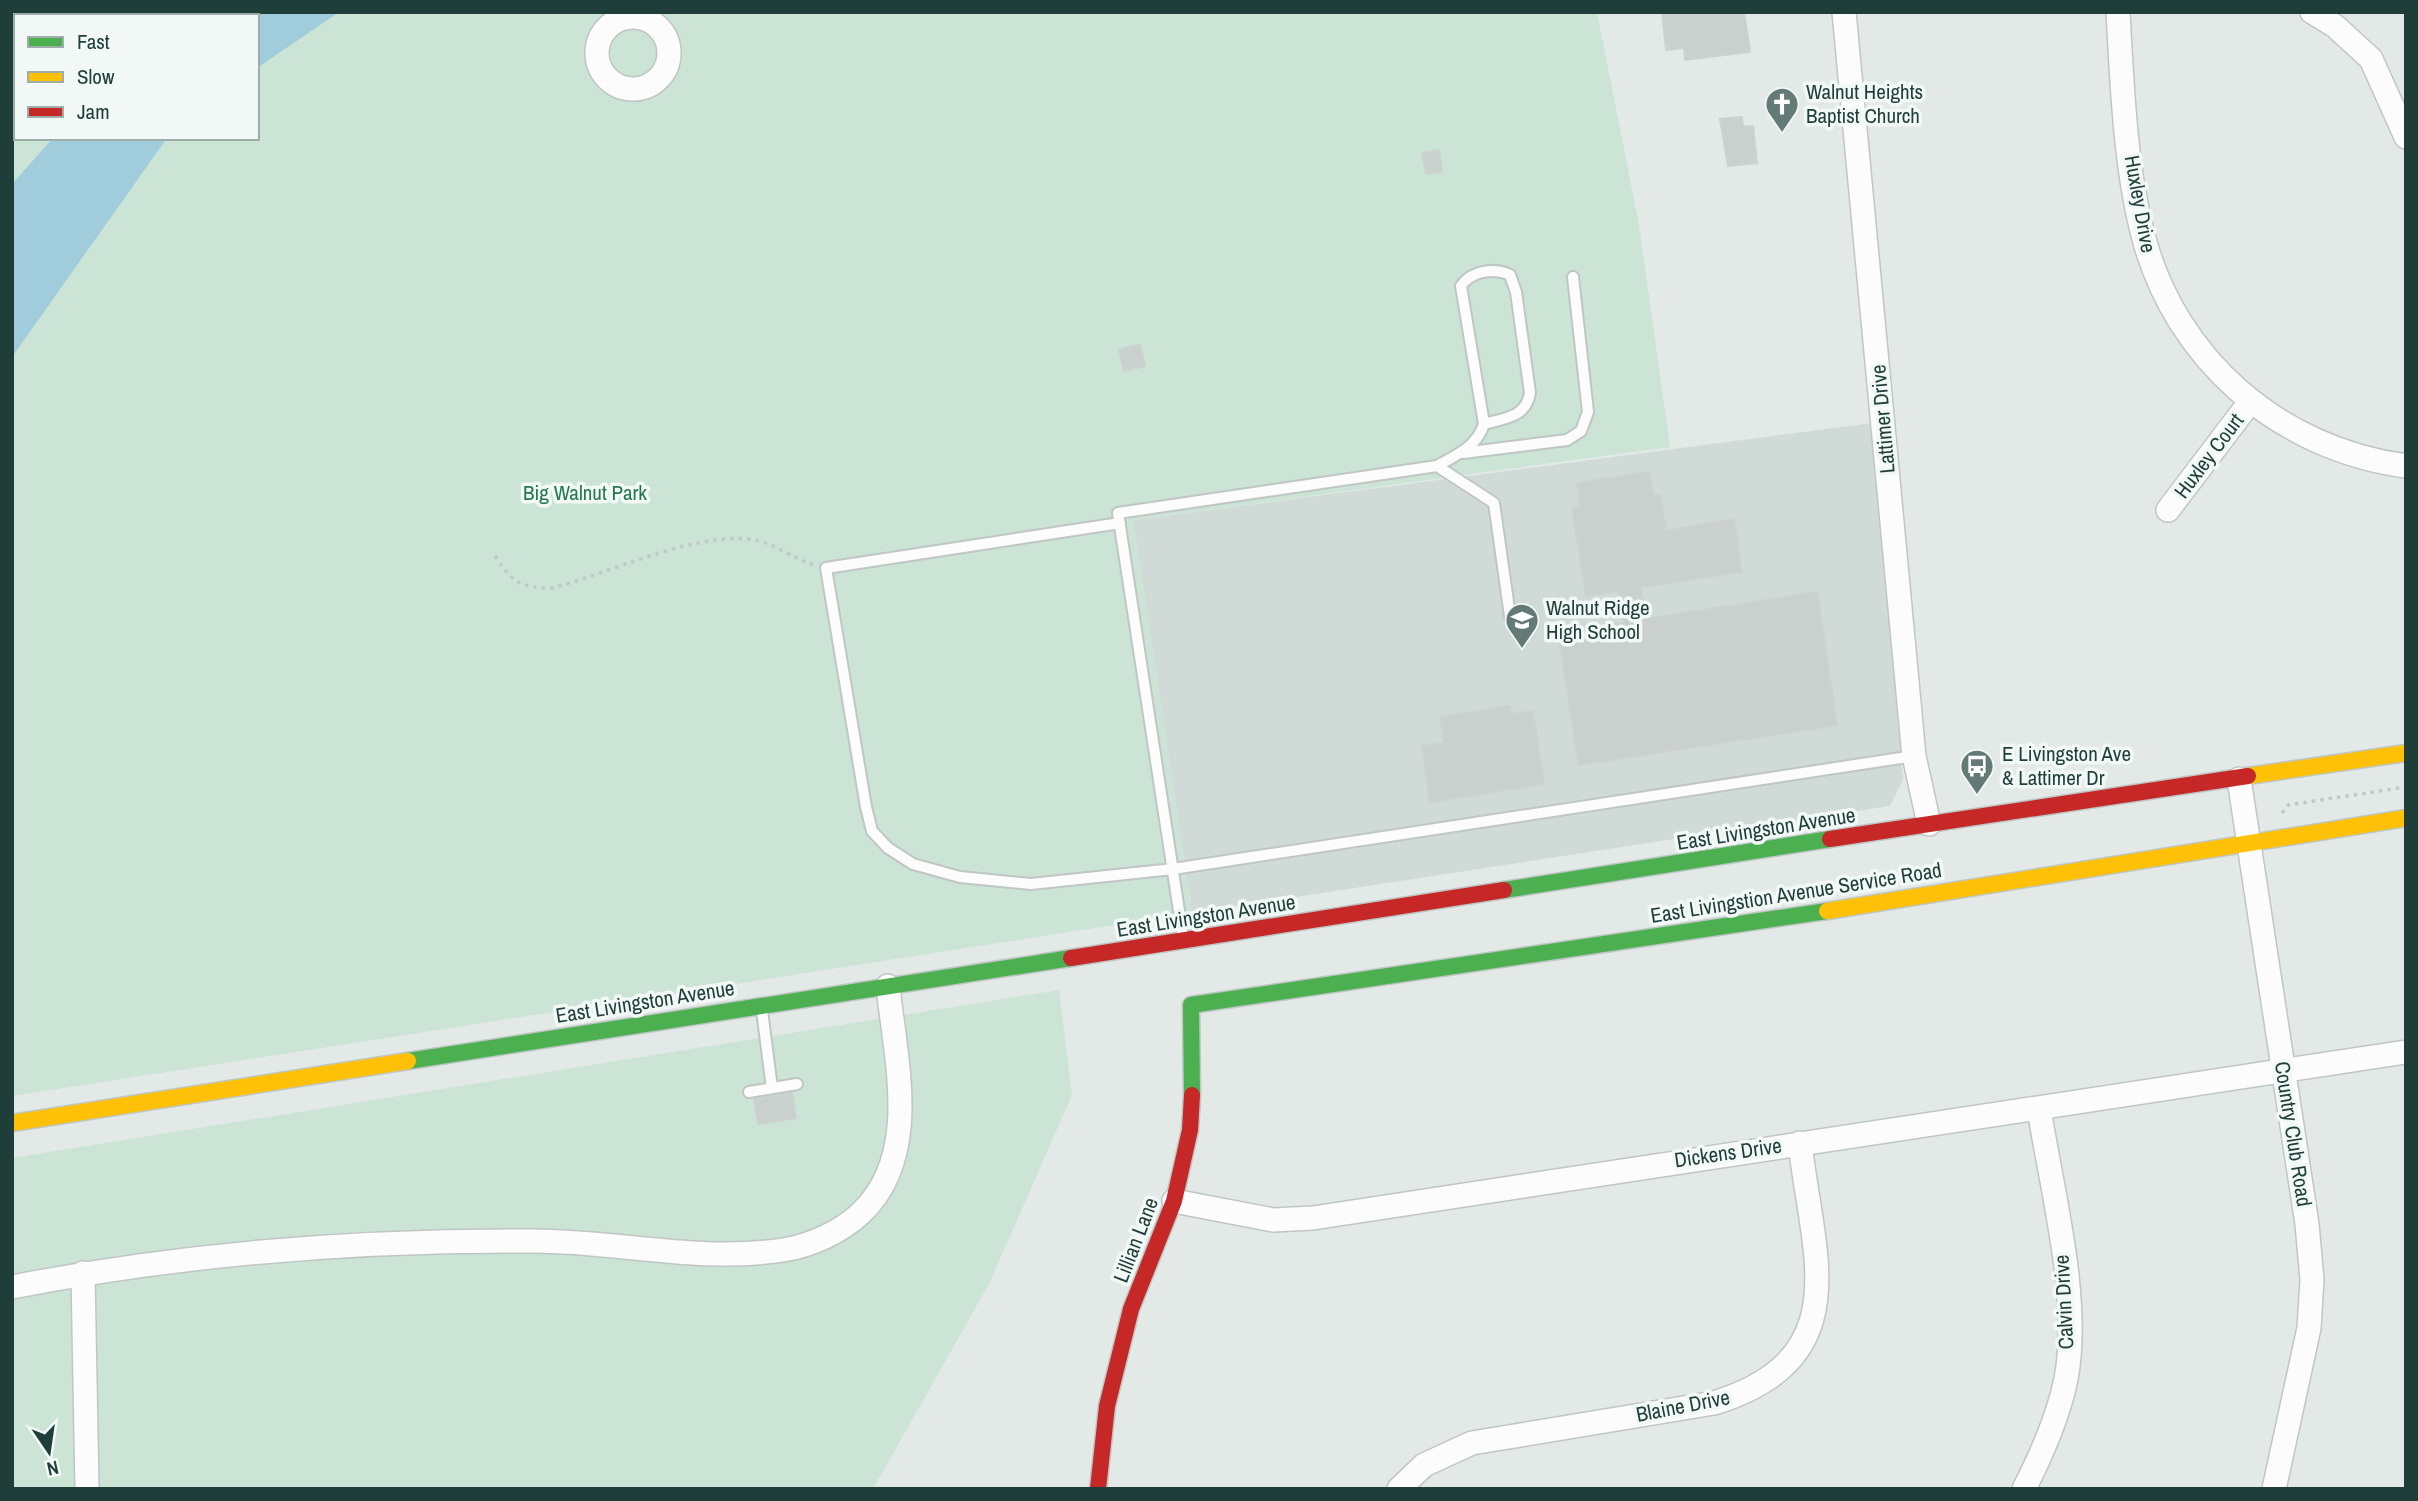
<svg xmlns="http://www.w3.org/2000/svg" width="2418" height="1501" font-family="'Archivo Narrow',sans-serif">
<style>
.built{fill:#d0dbd7}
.green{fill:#cbe4d5}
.water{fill:#a0ccdb}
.building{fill:#cad0ce;stroke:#cbd2d0;stroke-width:2}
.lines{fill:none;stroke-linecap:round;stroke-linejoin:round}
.lane-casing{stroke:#c0c6c4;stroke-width:14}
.street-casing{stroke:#c0c6c4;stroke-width:26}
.fast-casing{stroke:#bec7c4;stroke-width:19}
.slow-casing{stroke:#bec7c4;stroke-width:19}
.jam-casing{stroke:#bec7c4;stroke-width:19}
.path{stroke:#c0c9c8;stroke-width:3.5;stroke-dasharray:3.5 5;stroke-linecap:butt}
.lane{stroke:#fbfcfb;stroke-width:10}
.street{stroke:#fbfcfb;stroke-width:23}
.fast{stroke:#4caf50;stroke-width:16}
.slow{stroke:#ffc107;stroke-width:16}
.jam{stroke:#c62828;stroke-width:16}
.labels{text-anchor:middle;stroke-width:7;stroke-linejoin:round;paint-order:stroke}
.poi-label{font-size:21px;fill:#1f3e39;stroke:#f1f8f5;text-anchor:start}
.street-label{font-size:21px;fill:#1f3e39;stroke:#f1f8f5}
.park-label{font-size:21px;fill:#26784f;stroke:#f1f8f5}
</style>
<rect width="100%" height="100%" fill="#e3e9e7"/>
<path class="built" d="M1872,423L1903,780L1890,806L1192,913L1133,520Z"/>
<path class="green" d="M12,12H162L159,16H16V138H53L12,184Z
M239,12H1597L1639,225L1670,447L1133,520L1192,913L12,1096V265L117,138H257V16Z
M1059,990L1072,1095L989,1284L873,1489H12V1158Z"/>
<path class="water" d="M225,12H339L257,68V16H218Z
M53,138H167L12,357V184Z"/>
<path class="building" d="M1662,12H1744L1750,52L1685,60L1684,48L1666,50Z
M1742,117L1743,127L1753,126L1757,163L1728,166L1720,119Z
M1439,150L1442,172L1426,174L1422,153Z
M1140,345L1145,366L1124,371L1119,349Z
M1649,472L1653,496L1660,495L1666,531L1734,519L1741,572L1641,587L1646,619L1817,592L1837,725L1579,765L1558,633L1624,623L1618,591L1586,596L1572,508L1580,507L1577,483Z
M1510,706L1511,714L1533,711L1544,784L1430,802L1422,746L1444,743L1440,717Z
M792,1093L796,1118L758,1124L754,1099Z"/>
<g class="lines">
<defs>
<path id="lane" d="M1463,453L1567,440L1581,431L1588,412L1573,277
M1437,466C1456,455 1477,447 1484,424L1461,286C1471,271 1494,267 1510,275L1516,292L1530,393C1526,417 1506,418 1484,424
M1120,523L826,568L866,807L872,831L888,848L913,864L960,877L1031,884L1173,869L1914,756
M1183,937L1118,513L1437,466L1494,503L1510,616
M762,1011L772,1088
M749,1092L797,1084"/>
<path id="street" d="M1844,12L1914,756L1929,824
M2118,12C2122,84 2125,166 2143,235C2175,359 2279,449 2406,466
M2312,12L2335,26L2371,59L2406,137
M597 53a36 36 0 1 1 72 0a36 36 0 1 1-72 0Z
M2168,510L2250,402
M2239,779L2307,1224L2312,1280L2309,1328L2274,1489
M1174,1201L1273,1220L1313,1218L2406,1052
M83,1273L87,1489
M12,1287C186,1253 358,1240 534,1241C616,1241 701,1263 783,1250C810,1246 841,1232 861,1213C922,1155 895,1059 888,986
M1399,1489L1424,1465L1472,1443L1714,1403C1859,1358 1812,1254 1800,1143
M2024,1489C2042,1454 2058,1418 2066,1379C2081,1299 2052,1191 2039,1109"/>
<path id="fast" d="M1504,890L1830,839
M408,1061L1071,958
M1192,1095L1191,1005L1827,911"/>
<path id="slow" d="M2248,776L2406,753
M1827,911L2406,818
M12,1123L408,1061"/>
<path id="jam" d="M1830,839L2248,776
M1071,958L1504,890
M1098,1489L1107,1406L1131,1309L1174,1201L1190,1130L1192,1095"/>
</defs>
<use href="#lane" class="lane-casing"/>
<use href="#street" class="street-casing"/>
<use href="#fast" class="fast-casing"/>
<use href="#slow" class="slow-casing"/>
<use href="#jam" class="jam-casing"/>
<path class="path" d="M495,556C513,583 521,588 552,588C609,573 693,533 749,539C774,542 791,558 814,565
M2282,813L2288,805L2406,787"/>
<use href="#lane" class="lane"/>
<use href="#street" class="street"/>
<use href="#fast" class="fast"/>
<use href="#slow" class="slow"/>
<use href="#jam" class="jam"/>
</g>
<defs>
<symbol id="church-pin" viewBox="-11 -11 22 30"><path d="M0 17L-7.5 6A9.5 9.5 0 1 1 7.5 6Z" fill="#647a76" stroke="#f1f8f5"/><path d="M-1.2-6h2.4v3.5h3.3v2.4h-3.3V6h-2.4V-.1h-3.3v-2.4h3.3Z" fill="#fff"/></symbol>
<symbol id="school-pin" viewBox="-11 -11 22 30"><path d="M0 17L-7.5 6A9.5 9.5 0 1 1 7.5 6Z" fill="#647a76" stroke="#f1f8f5"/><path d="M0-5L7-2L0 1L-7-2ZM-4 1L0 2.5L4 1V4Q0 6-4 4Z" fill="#fff"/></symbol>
<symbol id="bus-pin" viewBox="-11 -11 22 30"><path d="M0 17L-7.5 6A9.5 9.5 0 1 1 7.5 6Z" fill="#647a76" stroke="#f1f8f5"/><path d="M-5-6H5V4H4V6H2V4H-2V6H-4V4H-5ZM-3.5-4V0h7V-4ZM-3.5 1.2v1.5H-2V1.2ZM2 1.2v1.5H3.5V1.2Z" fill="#fff"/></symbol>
</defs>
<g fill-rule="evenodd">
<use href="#church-pin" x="1763" y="85" width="38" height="52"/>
<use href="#school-pin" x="1503" y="601" width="38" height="52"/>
<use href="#bus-pin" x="1958" y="747" width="38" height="52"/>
</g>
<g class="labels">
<g class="poi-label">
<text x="1806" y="99">Walnut Heights<tspan x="1806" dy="24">Baptist Church</tspan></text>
<text x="1546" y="615">Walnut Ridge<tspan x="1546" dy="24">High School</tspan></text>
<text x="2002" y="761">E Livingston Ave<tspan x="2002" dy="24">&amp; Lattimer Dr</tspan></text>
</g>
<g class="street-label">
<text transform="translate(2140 204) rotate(80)" y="7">Huxley Drive</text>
<text transform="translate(1883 419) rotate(-95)" y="7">Lattimer Drive</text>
<text transform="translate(2209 456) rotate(-53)" y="7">Huxley Court</text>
<text transform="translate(1766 829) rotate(-9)" y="7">East Livingston Avenue</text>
<text transform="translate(1796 893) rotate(-9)" y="7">East Livingstion Avenue Service Road</text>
<text transform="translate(1206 916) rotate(-9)" y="7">East Livingston Avenue</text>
<text transform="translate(645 1002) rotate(-9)" y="7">East Livingston Avenue</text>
<text transform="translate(2293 1134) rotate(81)" y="7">Country Club Road</text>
<text transform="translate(1728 1153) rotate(-8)" y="7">Dickens Drive</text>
<text transform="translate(1136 1240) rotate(-69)" y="7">Lillian Lane</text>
<text transform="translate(2064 1302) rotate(-93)" y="7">Calvin Drive</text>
<text transform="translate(1683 1406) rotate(-11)" y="7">Blaine Drive</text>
</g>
<g class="park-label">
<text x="585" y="500">Big Walnut Park</text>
</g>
</g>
<rect width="2418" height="1501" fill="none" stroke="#1f3e39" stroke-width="28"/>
<rect x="14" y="14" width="245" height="126" fill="#f1f8f5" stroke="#9daeaa" stroke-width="2"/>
<rect x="28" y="37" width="35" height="10" fill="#4caf50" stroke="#9daeaa" stroke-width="2"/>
<text x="77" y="49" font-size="21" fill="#1f3e39">Fast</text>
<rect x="28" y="72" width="35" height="10" fill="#ffc107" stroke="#9daeaa" stroke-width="2"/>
<text x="77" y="84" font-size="21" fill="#1f3e39">Slow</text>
<rect x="28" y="107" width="35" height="10" fill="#c62828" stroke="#9daeaa" stroke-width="2"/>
<text x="77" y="119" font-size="21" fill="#1f3e39">Jam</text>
<g transform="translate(49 1452) rotate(167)" stroke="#f1f8f5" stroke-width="5" paint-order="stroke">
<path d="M0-5L12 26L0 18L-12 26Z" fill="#1f3e39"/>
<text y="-10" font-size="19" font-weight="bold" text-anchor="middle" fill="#1f3e39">N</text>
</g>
</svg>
